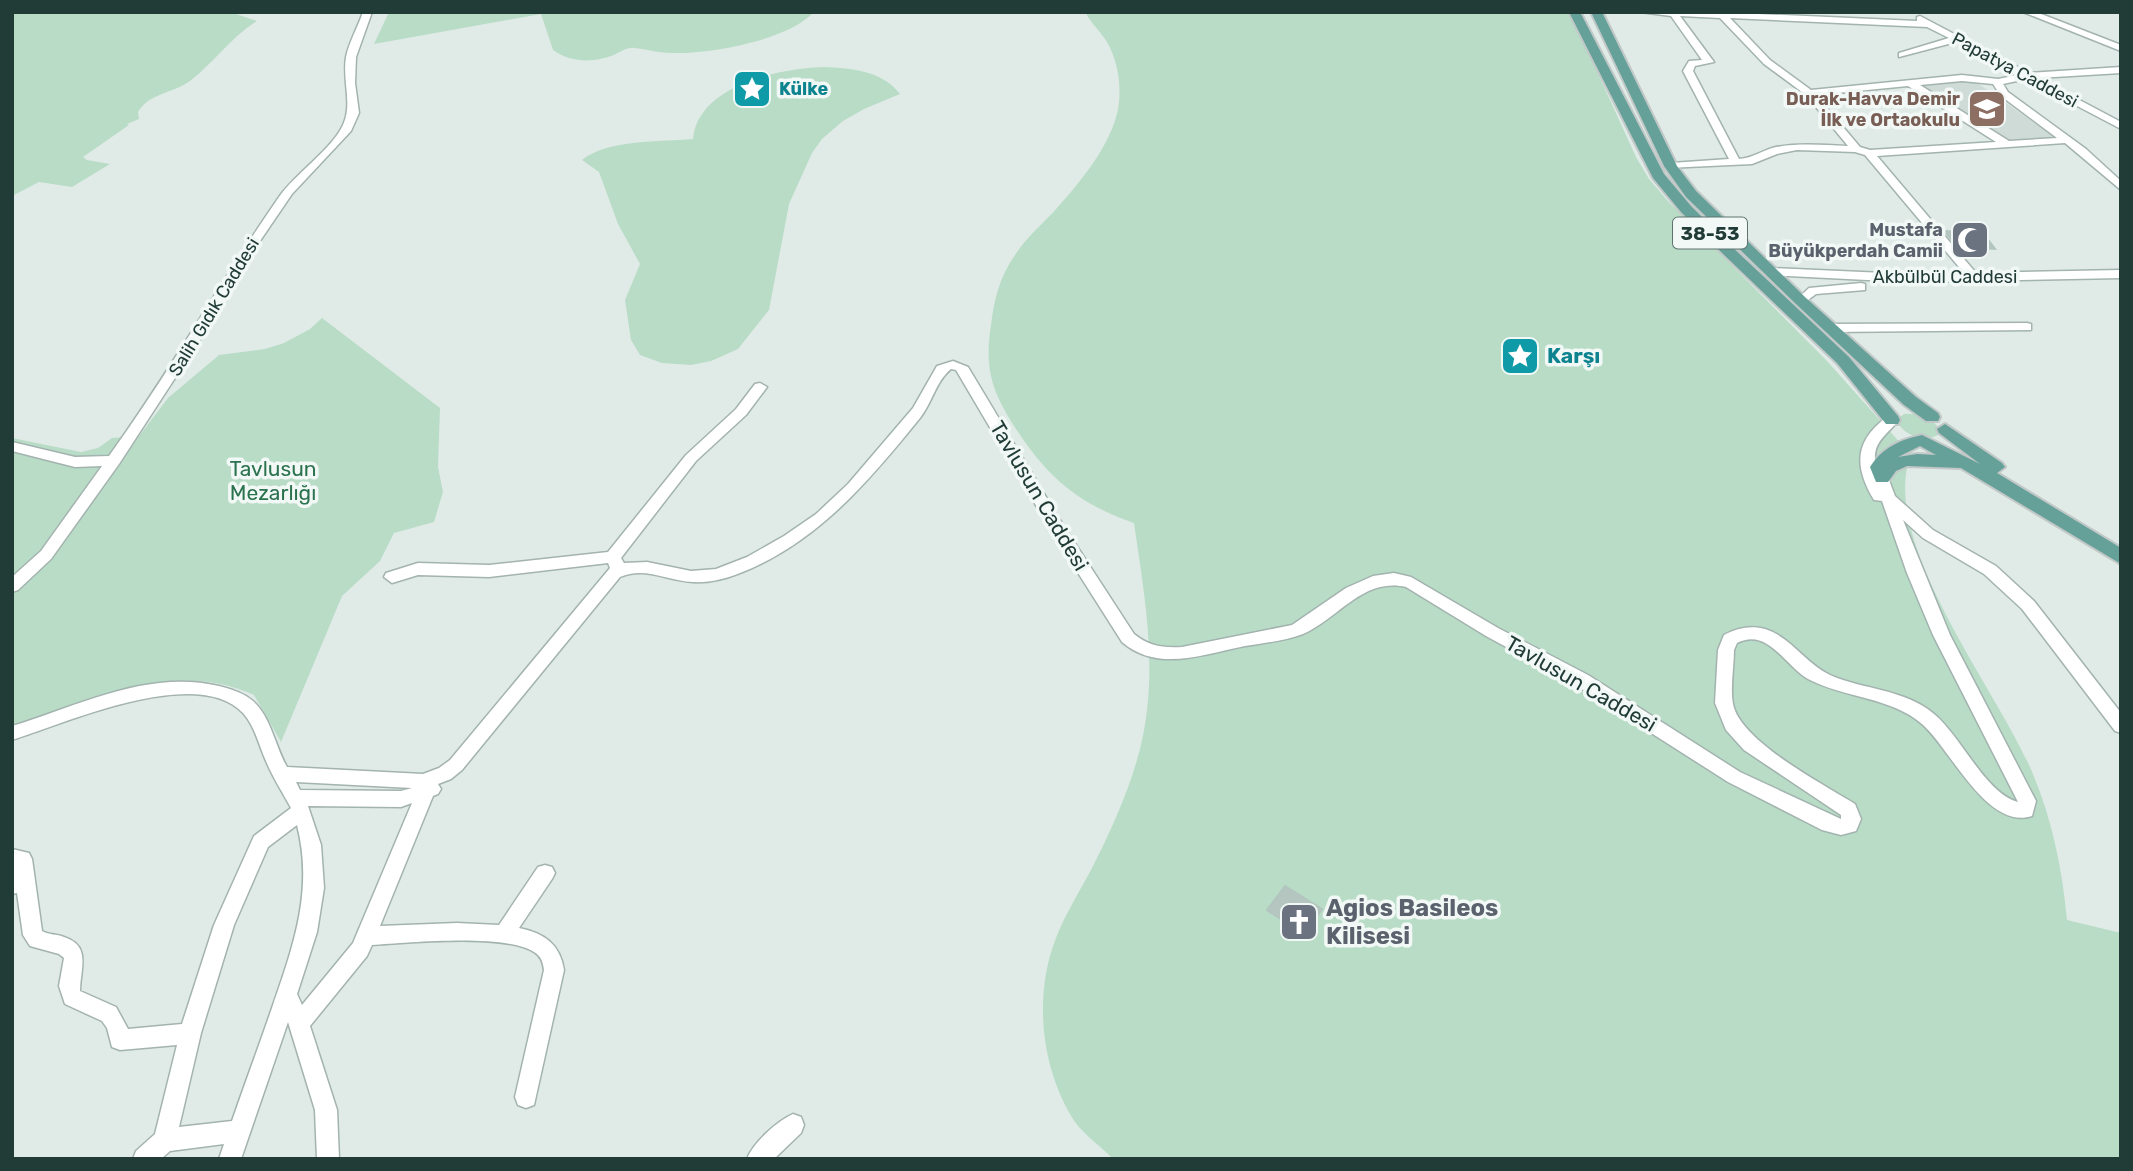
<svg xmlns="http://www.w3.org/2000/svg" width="2133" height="1171" font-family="Rubik,sans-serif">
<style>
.built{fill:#cedbd7}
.green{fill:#b9dcc7}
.building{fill:#b5c6c1;stroke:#b3c5bf;stroke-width:2}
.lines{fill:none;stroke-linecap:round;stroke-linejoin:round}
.minor-casing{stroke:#a3b3af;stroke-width:3}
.major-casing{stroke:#c1c8c7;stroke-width:4}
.minor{fill:#fff;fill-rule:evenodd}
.major{fill:#65a199;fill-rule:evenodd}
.labels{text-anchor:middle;stroke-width:7;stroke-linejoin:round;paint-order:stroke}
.far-street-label{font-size:18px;fill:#213b37;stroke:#f1f8f5}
.far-culture-label{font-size:18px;font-weight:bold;fill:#0d838f;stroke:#f1f8f5;text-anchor:start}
.far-education-label{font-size:18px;font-weight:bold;fill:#785e54;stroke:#f1f8f5;text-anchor:end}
.far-worship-label{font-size:18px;font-weight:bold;fill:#5b616d;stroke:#f1f8f5;text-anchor:end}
.shield{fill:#f1f8f5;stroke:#5f7470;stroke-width:2}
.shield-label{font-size:19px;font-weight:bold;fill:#213b37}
.culture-label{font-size:21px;font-weight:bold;fill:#0d838f;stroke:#f1f8f5;text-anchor:start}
.park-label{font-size:21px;fill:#2b724f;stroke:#f1f8f5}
.street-label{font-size:21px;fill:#213b37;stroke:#f1f8f5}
.near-worship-label{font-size:24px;font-weight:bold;fill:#5b616d;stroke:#f1f8f5;text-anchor:start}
</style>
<rect width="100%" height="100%" fill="#e0ebe7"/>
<path class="built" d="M1973,80L2052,135L2050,138L2009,141L1917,84Z"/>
<path class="green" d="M12,12H230L257,21C231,37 214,63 190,81C174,93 149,93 138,112L139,119L127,124L129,125L83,157L87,160L110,164L72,187L39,182L12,196Z
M389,12H814C787,41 709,54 671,53C658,53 646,49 634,48C628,47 620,52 614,55C594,63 571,63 553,50L541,14L374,44Z
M1085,12H1570L1636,157L1649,179L1667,200L1827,361L1920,465L1907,468C1890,553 1993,686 2029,765C2051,814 2062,866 2067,920L2121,933V1159H1113C1102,1147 1084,1135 1075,1122C1041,1070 1033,996 1056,938C1066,912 1082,888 1095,862C1113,826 1130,788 1140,749C1159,673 1145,599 1134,523C1079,504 1048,478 1016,429C992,392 984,369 991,325C994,299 1000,276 1015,255C1027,236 1043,224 1057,208C1081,181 1111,145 1118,109C1122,87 1118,61 1107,42C1100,31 1091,23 1085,12Z
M825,67C851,68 883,71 900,94L864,109L843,121L822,139L812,153L789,204L769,310L738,349L711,361L691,365L662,363L640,355L631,340L625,300L640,264L618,224L599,172L582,160C608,139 660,142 693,139C698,85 781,68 825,67Z
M322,318L440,408L438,467L443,492L434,522L394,533L380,561L342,596L281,742L254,695C229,684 205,680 178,681L12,726V438L81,452L98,448L112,438L139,436L168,398L219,355L265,349L284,343L310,329Z
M1904,414C1917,413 1930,417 1939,428L1938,435C1924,442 1905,436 1897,422V419Z"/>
<path class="building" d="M1944,231L1983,233L1995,249L1958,247Z
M1285,886L1322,909L1304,934L1267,910Z"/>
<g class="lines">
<defs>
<path id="minor" d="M363,12H372L356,57L355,83L359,113L351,131L292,194L245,263L205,332L119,464L51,559L18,590L12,592V577L41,551L102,466L75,467L12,451V442L75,457L109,456C170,372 220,282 279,197C295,174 332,149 343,125C353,104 342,81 346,57C349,42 358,27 363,12Z
M1640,12H1713L1917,21V17L1920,16L1958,36L1966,35L1965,39L2029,73L2121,67V73L2038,78L2121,122V129L2026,79L2003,84L2008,92L2086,149L2121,181V190L2065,143L1877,156L1976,273L2121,270V278L1907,282L1766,275L1764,272L1770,268L1907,274L1964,273L1865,155L1855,152L1797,150L1777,154L1752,164L1667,168V164L1671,163L1729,159L1683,71L1689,61L1702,60L1671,16ZM1680,16L1720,18L1764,64L1806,95L1848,146C1823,145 1800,143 1776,147C1763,150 1753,158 1739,159L1693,71L1695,66L1714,62ZM1730,18L1927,27L1949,38L1899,53V57L1956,42L2018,75L1998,79L1962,75L1811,90L1770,60ZM1962,81L1993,84L2001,96L2057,138L2009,141L1920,85ZM1908,86L1996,142L1870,150L1860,147L1816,95Z
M2023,12H2036L2121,45V51Z
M1861,283L1865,284V290L1816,294L1801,305L1795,301L1809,288Z
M2027,323L2031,324V330L1830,332L1824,328L1830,324Z
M953,361L968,367L1058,517L1134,634C1149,646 1162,648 1182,647L1292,625L1346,588L1373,576L1394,573L1411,577L1498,628L1588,675L1740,772L1841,819V815L1744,750L1726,730L1715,703L1718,650L1724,635C1737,628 1751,625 1765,629C1791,637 1805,663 1830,675C1864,690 1905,689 1934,714C1961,736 1985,793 2018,802L1933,635L1907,573L1882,501L1874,500C1854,467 1854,441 1887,417H1897L1899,420C1881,441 1870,443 1877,475H1887L1895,496L1933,530L1996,566L2034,601L2121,713V733L2115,731L2022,609L1984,574L1923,538L1903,520L1950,635L2036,801L2032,816C1987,831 1950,748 1922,724C1891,697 1844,698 1808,679C1785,666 1768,627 1737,643L1734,650C1734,667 1730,687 1733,704C1740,741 1823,784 1855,804L1861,819L1856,831L1841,835L1822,830L1728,782L1576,685L1486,636L1406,587C1363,577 1339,618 1303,634C1284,641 1264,643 1245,646C1204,654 1158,673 1122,642L1047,524L956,370L951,369C936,381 932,403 920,418C869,481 817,543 740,573C725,579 709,583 693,582C667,581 645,566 620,577L462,770L451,779L438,784L441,789L438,794L433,796L380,926L457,923L499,925L538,867L545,865L552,867L555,873L552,879L519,928C544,933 560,944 564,970L534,1105L526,1108L518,1105L515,1097L544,970C543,962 541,956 534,952C505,933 408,943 372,945L367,956L310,1026L337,1110L339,1159H317L315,1110L288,1022L241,1159H219L224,1144L170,1151L161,1159H133L136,1151L155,1134L177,1045L120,1050L112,1047L107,1028L102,1021L65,1004L59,986L64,958L59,954L30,946L23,935L17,893L12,894V849L29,853L32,859L42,931C49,935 57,934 64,937C92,946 80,969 80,991L116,1007L128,1029L182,1024L214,925L254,836L291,808C283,793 273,778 266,761C259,746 255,726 243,713C197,664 66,723 12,740V726C78,706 148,669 219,686C231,689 244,693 253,701C271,717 275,746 287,767L423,774L439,768L450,760L610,568L608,563L489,577L418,575L392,583L384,577L386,573L418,563L489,565L608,552L686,455L736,409L755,384L760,383L767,387L746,415L696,461L621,558L624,563L647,562L691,571L716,569L747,557L784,536L816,514L848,484L913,408L937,366ZM296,782L412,788L401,791L300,790ZM412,803L353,943L302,1005L297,994L317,932L324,888L321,845L308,806L401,807ZM297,825C314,890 293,947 272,1008C259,1046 245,1083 232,1121L179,1127L201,1033L234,925L268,847Z
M793,1114L801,1117L804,1125L801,1133L774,1159H747C753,1143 777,1121 793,1114Z"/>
<path id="major" d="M1569,12H1580L1664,174L1691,206L1729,244L1849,357L1898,416L1900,420L1898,424H1886L1837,363L1719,250L1681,212L1653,178Z
M1591,12H1602L1677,166L1696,191L1806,298L1916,397L1938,413L1940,417L1938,421H1926L1904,405L1796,304L1686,197L1664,166Z
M1945,424L2002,463L2005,467L1997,473L2121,548V564L1961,468L1907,466L1896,471L1888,482H1876L1870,467C1883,447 1900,440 1922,435L1980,464L1939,433L1937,429ZM1920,446L1936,455L1917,454L1898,457Z"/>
</defs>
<use href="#minor" class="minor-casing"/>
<use href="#major" class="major-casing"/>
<use href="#minor" class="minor"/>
<use href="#major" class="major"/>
</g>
<defs>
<symbol id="sight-square" viewBox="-11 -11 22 22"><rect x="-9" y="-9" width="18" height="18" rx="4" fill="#0f9aa8" stroke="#f1f8f5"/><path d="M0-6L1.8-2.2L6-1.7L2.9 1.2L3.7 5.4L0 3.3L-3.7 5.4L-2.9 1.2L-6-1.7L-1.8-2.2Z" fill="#fff"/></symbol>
<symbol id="school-square" viewBox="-11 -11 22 22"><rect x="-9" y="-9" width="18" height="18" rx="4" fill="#8d6e63" stroke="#f1f8f5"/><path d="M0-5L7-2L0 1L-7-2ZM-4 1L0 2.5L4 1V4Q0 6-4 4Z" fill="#fff"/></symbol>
<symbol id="mosque-square" viewBox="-11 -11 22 22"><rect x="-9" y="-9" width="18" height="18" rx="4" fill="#6b7280" stroke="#f1f8f5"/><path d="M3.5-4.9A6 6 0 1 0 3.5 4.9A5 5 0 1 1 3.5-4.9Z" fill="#fff"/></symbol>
<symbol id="church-square" viewBox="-11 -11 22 22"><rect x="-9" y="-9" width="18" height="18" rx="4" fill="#6b7280" stroke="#f1f8f5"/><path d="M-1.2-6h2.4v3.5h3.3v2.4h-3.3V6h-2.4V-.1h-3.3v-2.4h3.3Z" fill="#fff"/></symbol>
</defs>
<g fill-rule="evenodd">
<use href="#sight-square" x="730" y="67" width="44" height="44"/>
<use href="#school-square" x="1965" y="87" width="44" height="44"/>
<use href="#mosque-square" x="1948" y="218" width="44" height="44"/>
<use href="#sight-square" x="1498" y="334" width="44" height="44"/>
<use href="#church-square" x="1277" y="900" width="44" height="44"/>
</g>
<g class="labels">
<g class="far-street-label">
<text transform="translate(2015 70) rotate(28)" y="6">Papatya Caddesi</text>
<text x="1945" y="283">Akbülbül Caddesi</text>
<text transform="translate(214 307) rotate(-59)" y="6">Salih Gıdık Caddesi</text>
</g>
<g class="far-culture-label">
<text x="779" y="95">Külke</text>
</g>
<g class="far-education-label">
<text x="1960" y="105">Durak-Havva Demir<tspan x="1960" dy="21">İlk ve Ortaokulu</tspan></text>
</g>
<g class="far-worship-label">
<text x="1943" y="236">Mustafa<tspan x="1943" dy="21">Büyükperdah Camii</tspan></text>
</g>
<rect class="shield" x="1673" y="217.5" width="74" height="31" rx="5"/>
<g class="shield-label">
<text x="1710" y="240">38-53</text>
</g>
<g class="culture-label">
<text x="1547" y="363">Karşı</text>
</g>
<g class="park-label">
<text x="273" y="476">Tavlusun<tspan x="273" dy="24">Mezarlığı</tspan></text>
</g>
<g class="street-label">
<text transform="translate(1039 496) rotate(59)" y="7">Tavlusun Caddesi</text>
<text transform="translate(1581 684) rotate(30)" y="7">Tavlusun Caddesi</text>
</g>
<g class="near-worship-label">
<text x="1326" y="916">Agios Basileos<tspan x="1326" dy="28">Kilisesi</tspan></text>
</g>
</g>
<rect width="2133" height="1171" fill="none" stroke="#213b37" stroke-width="28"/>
</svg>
